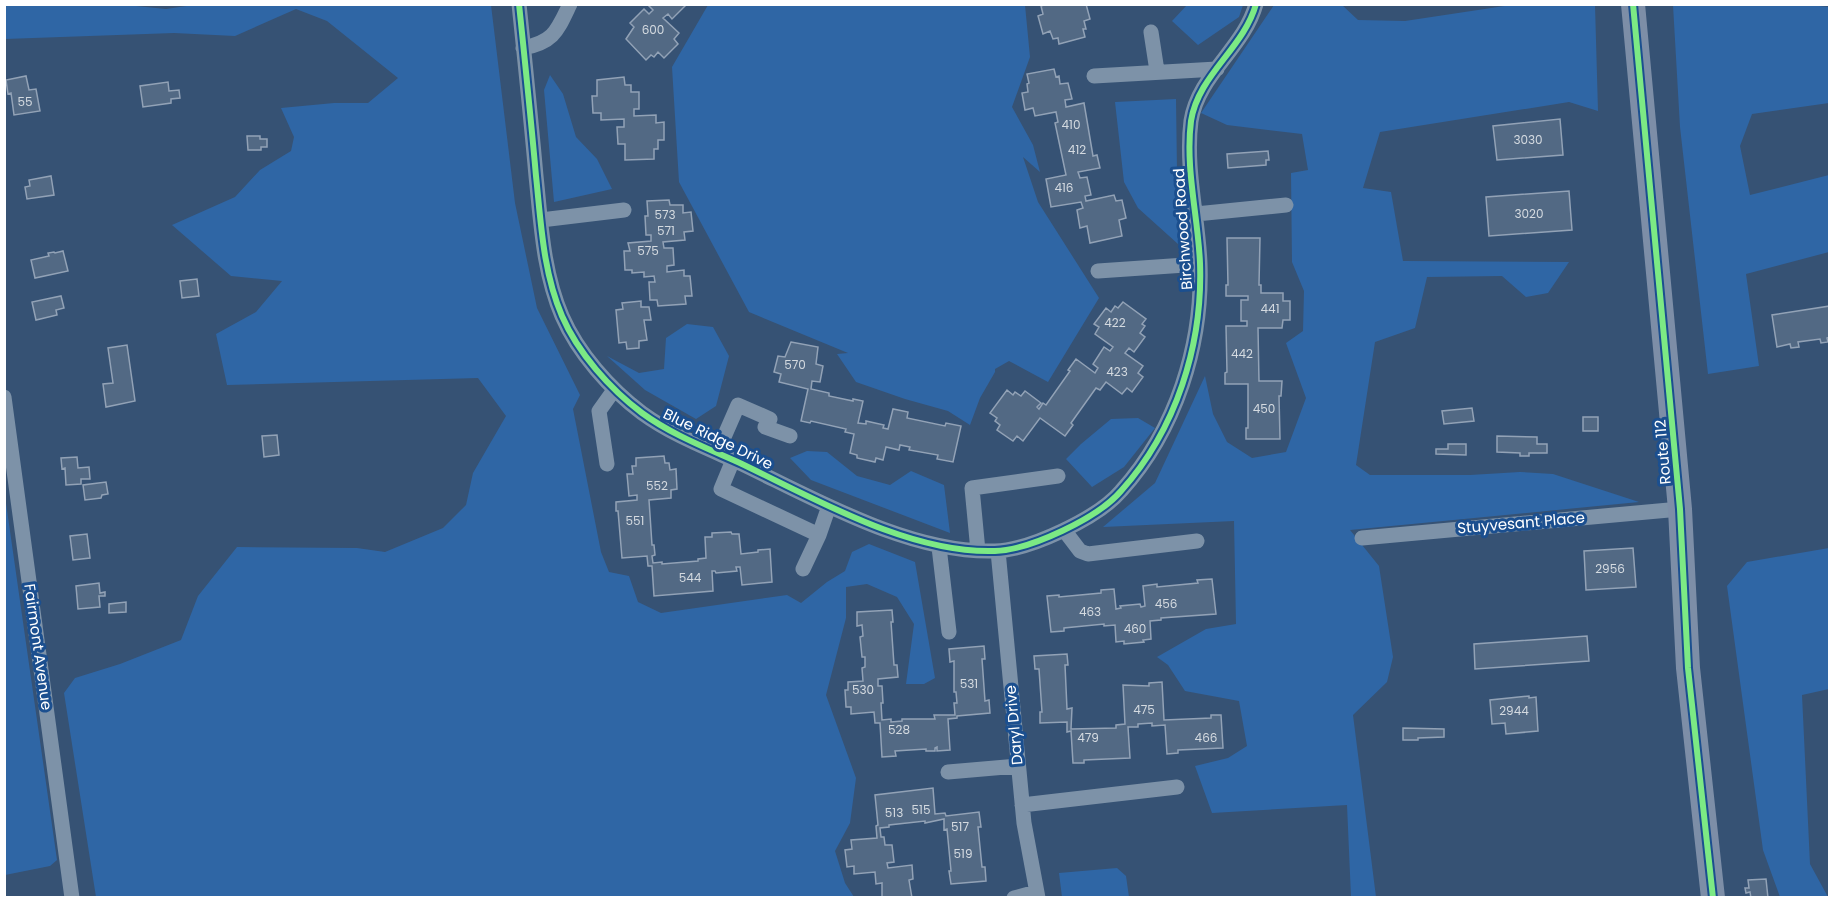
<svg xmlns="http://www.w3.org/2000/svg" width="1834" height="902" font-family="Poppins,sans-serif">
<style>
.green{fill:#2f66a5}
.building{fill:#526984;stroke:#92a2b6;stroke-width:1.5}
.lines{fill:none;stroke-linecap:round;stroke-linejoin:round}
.street{stroke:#7d92a8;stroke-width:15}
.primary{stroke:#7d8ea7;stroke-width:24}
.cycleway-casing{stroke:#1b4f8f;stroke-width:10}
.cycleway{stroke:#7ce984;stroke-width:6}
.labels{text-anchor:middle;stroke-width:6;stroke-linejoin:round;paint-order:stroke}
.number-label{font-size:12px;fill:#d4dae0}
.street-label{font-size:15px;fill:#fff;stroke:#1b4f8f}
</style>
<rect width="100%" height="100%" fill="#365274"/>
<path class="green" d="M126,5L166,9L200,4L491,5L515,203L537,308L580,395L573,409L601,552L609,572L629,576L638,602L661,613L787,595L801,603L827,582L845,571L852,552L869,544L915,562L935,678L924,684H906L914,624L897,597L867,584L846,587V618L826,695L856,778L850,823L835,851L845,883L854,897H96L64,693L75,678L120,664L181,640L198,596L237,547L357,548L385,552L443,528L466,505L473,473L506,416L478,378L227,385L216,334L256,312L282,281L231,276L172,225L235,197L260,170L291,151L294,137L281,108L334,103H368L398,78L327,21L296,9L235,36L174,33L5,39V5Z
M708,5H1025L1030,57L1012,107L1033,145L1040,172L1023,157L1038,202L1099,298L1048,382L1009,361L995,369V372L980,398L970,425L948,411L905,399L856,382L837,354L848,353L749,312L679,182L672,67Z
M1187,5V4L1243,5L1239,17L1198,45L1172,21Z
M1274,5H1342L1358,20L1405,21L1511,5H1595L1598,111L1569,102L1380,132L1363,188L1391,192L1403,261L1569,262L1548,293L1526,297L1502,276L1427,277L1415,328L1375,342L1356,465L1370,475H1470L1520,472L1553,474L1639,502L1350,530L1379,566L1393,657L1387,682L1353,715L1376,897H1351L1347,805L1212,813L1195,766L1228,758L1247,746L1239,701L1185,691L1168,665L1157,657L1206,629L1236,624L1234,521L1103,527L1155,483L1205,376L1213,414L1227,442L1252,458L1286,452L1306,398L1286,343L1303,331L1304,291L1292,262L1291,173L1308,170L1302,134L1227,125L1201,113Z
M1809,5L1829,7V103L1752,114L1740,146L1750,195L1829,175V252L1746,274L1759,366L1708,374L1680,127L1673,5Z
M550,75L563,94L576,137L597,159L612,189L554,202L544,90Z
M1176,99L1178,244L1138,208L1124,182L1115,102Z
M687,324L713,327L729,356L716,406L696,419L645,390L607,356L639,373L664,369L666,338Z
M1138,418L1155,428L1124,467L1092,487L1066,459L1081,444L1111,419Z
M807,451L827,452L857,476L890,485L911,471L944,485L950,533L811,480L790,458Z
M4,489L57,860L50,866L5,875Z
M1829,548V689L1802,695L1810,864L1828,897H1780L1763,850L1727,586L1747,562Z
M1117,868L1126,876L1129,897H1062L1059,873Z"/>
<path class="building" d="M647,4L686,5L672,19L668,14L663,18L679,33L674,39L678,44L664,58L658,52L654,57L651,55L646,60L626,39L634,27L630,23L644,9L649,14L653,10Z
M1047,4H1086L1090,19L1084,21L1086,29H1083L1085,37L1059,44L1058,38L1053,39L1050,31L1043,34L1038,16L1043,14L1041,6Z
M1054,69L1056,77L1059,76L1060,84L1068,83L1072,99L1065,100L1066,107L1084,103L1093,156L1097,155L1100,168L1078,172L1080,178L1087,177L1091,195L1085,196L1086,201L1114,195L1116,201L1122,200L1126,218L1119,220L1122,236L1090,243L1087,226L1080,228L1077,210L1083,208L1081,202L1051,207L1046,179L1066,175L1055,123L1058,122L1056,112L1035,116L1033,108L1025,110L1022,93L1028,92L1027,84L1029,83L1027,74Z
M26,76L29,90L36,89L40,111L14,115L11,93L8,94L6,80Z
M624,77L625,85H631V92H639V109H634V116L656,115V123L664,122V140H658V149H654V159L625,160V144H618L617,127H624V119L601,120V113H593L592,96H597V80Z
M168,82L169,91L179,90L180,98L171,99V103L143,107L140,86Z
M1560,119L1563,155L1497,160L1493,126Z
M247,136H260V139H267V147H261V150H248Z
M1268,151L1269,160H1266V165L1228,168L1227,154Z
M51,176L54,195L27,199L25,187L30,186L29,180Z
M1569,191L1572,230L1489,236L1486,197Z
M669,200L670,205H683V213L691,212L693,231L684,232L685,240L663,242L664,248H673L674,265L667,266V272L684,270V276H690L692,296H685L686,304L658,306L657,300H650L649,282H655L654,276L644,277V272L632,273V270H625L624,251H630L628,243L651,241V235H646L645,216H648L647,201Z
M1227,238H1260L1259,285H1261V293H1283V301H1290V320H1283L1282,328H1258L1259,381H1282L1281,396H1279L1280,439H1246V428H1248V384H1225V373L1227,372L1226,326H1247V321H1241V300H1248V296H1226V285H1228Z
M63,251L68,271L35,278L31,260L49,256L48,253L54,252L55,253Z
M197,279L199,296L182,298L180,281Z
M61,296L64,308L56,310L57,315L36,320L32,302Z
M641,301V307H649L651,320H644L647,340L639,341V348L627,349L626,342L619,343L616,310L623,309L622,303Z
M1123,302L1146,319L1142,324L1145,326L1140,333L1145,337L1134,352L1129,348L1125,353L1143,366L1138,373L1143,377L1132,392L1127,388L1122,394L1106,382L1100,390L1096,388L1071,423L1073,425L1065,436L1040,418L1023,441L1017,436L1013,441L997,430L1000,425L995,421L997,418L990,413L1007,390L1013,395L1015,392L1021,396L1025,391L1041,403L1037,407L1039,409L1043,403L1046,405L1070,371L1068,370L1076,359L1095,373L1098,368L1093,364L1104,347L1110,351L1113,347L1095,334L1099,327L1094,324L1106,308L1111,312L1115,306L1118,308Z
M1830,306V337L1827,338L1828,342L1821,343L1820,339L1798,342L1799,347L1791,348L1790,344L1777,347L1772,315Z
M791,342L818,347L816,364L823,366L820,382L812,381L811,389L829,393V396L853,401V399L863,401L858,423L866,424V421L884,425L883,428L888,429L893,409L908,412L907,418L945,426L946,423L961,426L953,462L937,459L938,455L909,450L910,447L900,445L899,450L886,447L883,460L876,458L875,462L857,458V455L850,453L854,434L845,432L846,429L811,421L810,423L801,421L808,389L779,382L781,374L774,372L778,356L785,357Z
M127,345L135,401L106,407L103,384L113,383L108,348Z
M1472,408L1474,421L1444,424L1442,411Z
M1583,417H1598V431H1583Z
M277,435L279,455L264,457L262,436Z
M1497,436L1537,437V444H1547V453H1529V456H1520V453L1497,452Z
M1448,444H1466V455L1436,454V449H1448Z
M664,456L665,463H669L670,470L676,469L677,489L671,490V498L649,500L652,545H654L655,555L652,556L653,563L662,562V564L698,561V559L706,558L705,537H712V533L731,532L732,534H739L741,554L758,552V550L770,549L772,582L742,585L740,567H736L737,571L716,573L715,571H712L713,591L654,596L652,566H648L647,556L622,558L618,511H616V502L637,500V495L629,496L627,474H633L632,466H636V458Z
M77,457L78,468L89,467L90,479H81V484L66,485L65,468L62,469L61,458Z
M106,482L108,494L102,495L101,498L85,500L83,485Z
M87,534L90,558L73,560L70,536Z
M1633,548L1636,587L1586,590L1584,551Z
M1212,579L1216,614L1161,618V620L1150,621L1151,639L1143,640L1144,642L1124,644V641L1116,642L1115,625L1104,626V624L1064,628V631L1051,632L1047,596L1059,595V597L1101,593V590L1114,589L1116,609L1121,608L1120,606L1140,604L1141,607L1145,606L1143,586L1157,584V587L1198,583L1197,580Z
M99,583L100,593L105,592V596H99L100,607L78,609L76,586Z
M126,602V612L109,613V604Z
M892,610L893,622H891L894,665H897L898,677L878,679V686H882L883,703H881L882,720L891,719V722L902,721V719H935L934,715H955L954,703H957L956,692H954V661L950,662L949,649L984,646L985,659H982L985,701L989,700L990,713L957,716V718L948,719L950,750L937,751V747L935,748V751H926V749L895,751L896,756L882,757L880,723H875L874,712L851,714V707H846L845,690H848V682L863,681L862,668L865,667V657H862L860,637L863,636L862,625L857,626V612Z
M1587,636L1589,661L1475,669L1474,644Z
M1067,654L1068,665H1065L1067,709L1072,708L1071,729L1116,728V725L1125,724L1123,685L1149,686V683L1162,682L1164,720L1211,718V715H1221L1223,748L1178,750V753L1167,754L1165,725L1152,726V723L1138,724V727H1128L1130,758L1084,760V763H1073L1071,731L1067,732V722L1040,723V712H1042L1039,669H1035L1034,656Z
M1529,696V698L1536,697L1538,731L1506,734L1505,723L1492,724L1490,700Z
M1403,728L1444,729V737L1418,738V740H1403Z
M933,788L935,814L945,813L946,816L979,812L981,827H978L982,867H985L986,881L951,884L949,871H951L947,829L944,830V819L925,823V821L889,825V827L880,828L881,837H884L885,845H892L894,862L887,863L888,868L912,865L913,879L909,880L912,898H882V883L876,884L875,872L854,874V866L847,867L845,850L852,849L851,840L877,838L876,826L878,825L875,795Z
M1766,879L1768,898H1751L1750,892L1746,893L1745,888H1749L1748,880Z"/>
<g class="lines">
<path class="street" d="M519,4C525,62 531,119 536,176C541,223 543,272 562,316C578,353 610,389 642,413C672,435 709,449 742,464C817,500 911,554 995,551C1030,550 1098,518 1121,491C1176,430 1203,345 1200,263C1198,216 1185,168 1191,121C1198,75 1244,48 1256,4
M1151,32L1157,71
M523,48C554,42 557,31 570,4
M1094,76L1217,69
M1196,214L1286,205
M541,220L624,210
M1098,271L1200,264
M4,397L72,898
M717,453L738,405L770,419L765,427L790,436
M733,460L721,489L819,535
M607,464L599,411L614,390
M1064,530L1080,551L1088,554L1197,541
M1362,538L1680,509
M939,547L949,632
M978,551L972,488L1058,476
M998,551L1024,823L1038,898
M803,569L819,535L829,506
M948,772L1018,766
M1022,805L1177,787
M1014,898L1036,892"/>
<path class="primary" d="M1633,4L1680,509L1688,668L1713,898"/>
<defs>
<path id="cycleway" d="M519,4C525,62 531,119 536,176C541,223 543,272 562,316C578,353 610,389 642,413C672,435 709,449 742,464C817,500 911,554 995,551C1030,550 1098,518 1121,491C1176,430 1203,345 1200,263C1198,216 1185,168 1191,121C1198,75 1244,48 1256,4
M1633,4L1680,509L1688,668L1713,898"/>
</defs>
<use href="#cycleway" class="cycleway-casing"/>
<use href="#cycleway" class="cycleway"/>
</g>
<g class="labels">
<g class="number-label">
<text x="653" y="34">600</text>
<text x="25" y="106">55</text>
<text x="1071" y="129">410</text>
<text x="1528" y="144">3030</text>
<text x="1077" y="154">412</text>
<text x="1064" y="192">416</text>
<text x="1529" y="218">3020</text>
<text x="665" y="219">573</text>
<text x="666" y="235">571</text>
<text x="648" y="255">575</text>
<text x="1270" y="313">441</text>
<text x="1115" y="327">422</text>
<text x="1242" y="358">442</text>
<text x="795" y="369">570</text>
<text x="1117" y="376">423</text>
<text x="1264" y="413">450</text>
<text x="657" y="490">552</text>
<text x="635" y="525">551</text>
<text x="1610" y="573">2956</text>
<text x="690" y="582">544</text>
<text x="1166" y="608">456</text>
<text x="1090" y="616">463</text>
<text x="1135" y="633">460</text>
<text x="969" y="688">531</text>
<text x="863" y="694">530</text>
<text x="1144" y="714">475</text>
<text x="1514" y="715">2944</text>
<text x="899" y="734">528</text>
<text x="1088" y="742">479</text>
<text x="1206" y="742">466</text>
<text x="921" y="814">515</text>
<text x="894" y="817">513</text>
<text x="960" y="831">517</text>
<text x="963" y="858">519</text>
</g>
<g class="street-label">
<text transform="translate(1183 229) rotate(-94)" y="5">Birchwood Road</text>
<text transform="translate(718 439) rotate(26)" y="5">Blue Ridge Drive</text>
<text transform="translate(1663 452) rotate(-95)" y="5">Route 112</text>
<text transform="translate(1521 523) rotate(-5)" y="5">Stuyvesant Place</text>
<text transform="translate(38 647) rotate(82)" y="5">Fairmont Avenue</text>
<text transform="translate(1014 725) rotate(-95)" y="5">Daryl Drive</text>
</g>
</g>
<rect width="1834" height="902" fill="none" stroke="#ffffff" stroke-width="12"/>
</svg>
